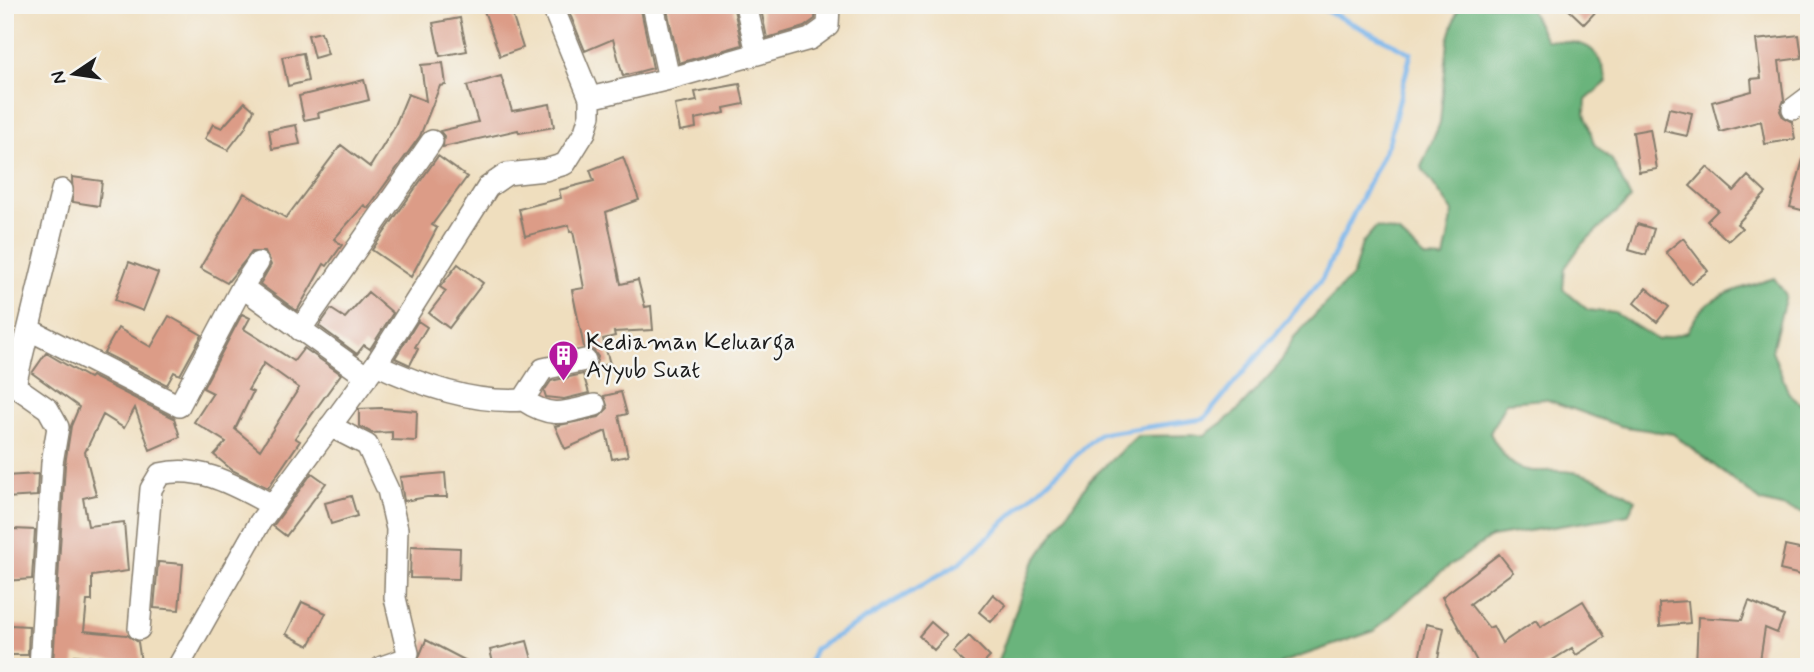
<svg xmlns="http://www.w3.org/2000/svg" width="1814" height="672" font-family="Mynerve,sans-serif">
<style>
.forest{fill:#6bb47b;stroke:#44684c;stroke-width:2}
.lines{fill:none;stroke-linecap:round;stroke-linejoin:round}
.stream{stroke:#79b5eb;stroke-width:5}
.building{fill:#dc9c87;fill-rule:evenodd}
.street-casing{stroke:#867d6d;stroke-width:24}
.street{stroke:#fff;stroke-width:21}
.labels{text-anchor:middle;stroke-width:5;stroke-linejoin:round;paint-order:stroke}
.poi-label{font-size:24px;fill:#1c1c1c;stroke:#f6f6f2;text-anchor:start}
</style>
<rect width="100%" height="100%" fill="#f6f6f2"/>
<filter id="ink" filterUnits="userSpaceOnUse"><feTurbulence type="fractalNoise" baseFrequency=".0143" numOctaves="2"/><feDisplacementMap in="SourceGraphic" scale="14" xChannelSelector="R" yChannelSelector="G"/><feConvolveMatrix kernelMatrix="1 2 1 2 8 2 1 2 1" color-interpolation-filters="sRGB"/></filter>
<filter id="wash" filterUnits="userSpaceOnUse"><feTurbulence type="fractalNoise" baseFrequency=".00686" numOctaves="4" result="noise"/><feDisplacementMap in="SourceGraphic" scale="28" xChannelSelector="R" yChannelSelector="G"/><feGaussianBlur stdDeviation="1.57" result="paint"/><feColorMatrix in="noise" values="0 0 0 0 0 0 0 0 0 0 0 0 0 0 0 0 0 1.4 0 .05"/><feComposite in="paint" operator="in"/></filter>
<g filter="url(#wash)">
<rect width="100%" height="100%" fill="#efdebe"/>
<path class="forest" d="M1459,5H1528L1546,40C1585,44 1597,40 1607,82L1586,100L1585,113L1594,144L1612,160L1631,199L1582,244L1565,268L1563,289L1588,310L1615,313L1658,340L1688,332C1702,294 1739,290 1774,278L1786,295L1772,350L1789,394L1809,411V514L1762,502L1673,434L1620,426L1545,399L1506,402L1490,433C1520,491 1536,462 1582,474C1601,479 1619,489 1636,500L1628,515L1491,537L1437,575L1374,631L1281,663V667H996L1031,567L1090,480L1137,436L1205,435L1235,413L1279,365L1294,337L1353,275L1362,243L1376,227L1399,233L1426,258L1444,259L1453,212L1421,167L1440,123L1448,41Z"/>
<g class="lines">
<path class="stream" d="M808,667L815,649L961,562L1099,434L1204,419L1322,279L1389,141L1411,53L1315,5"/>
</g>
<g id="blocks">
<path class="building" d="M482,5H509L523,48L500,56Z
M584,5H640L653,68L623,76L613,39L585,51L569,12Z
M666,5H733L742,45L679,63Z
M760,5H783L787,10L816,5L815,19L804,27L767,38Z
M1564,5H1602L1584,24Z
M460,18L467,51L440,56L433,23Z
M321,32L328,54L314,58L308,35Z
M1799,35L1802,58L1779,61L1784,100L1780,111L1783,117L1792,122L1795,139L1765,144L1761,121L1720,132L1712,102L1752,91L1751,79L1761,78L1756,40Z
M303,53L308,81L288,86L282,57Z
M443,63L446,85L440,86L420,136L368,208L364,205L334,239L342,245L327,266L324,264L297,311L260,284L271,265L265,252H252L227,283L200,268L244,193L286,218L341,145L370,167L394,128L408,94L426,101L421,65Z
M501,76L512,111L550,104L554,127L519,133L518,130L443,147L444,136L440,131L478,122L467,86Z
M364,80L369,100L318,113L319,117L304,120L299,96Z
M740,84L744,104L724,108L725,113L695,119L696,128L680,131L675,105L697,101L695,92Z
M245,102L254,110L245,128L228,150L205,139L213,124L222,128Z
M1669,108L1692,113L1687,136L1664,131Z
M296,125L300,144L272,149L269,130Z
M1650,129L1657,169L1639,172L1633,132Z
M438,156L467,177L432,225L437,228L411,277L372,250Z
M1804,156L1809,157V212L1790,207Z
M623,157L639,200L606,212L621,284L638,280L645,307L651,306L653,330L614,332L615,336L603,339L610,364L595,367L598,357L594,351L584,347L572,290L584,288L573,231L570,232L569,225L525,236L519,209L561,198L559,190L594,181L590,170Z
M1707,167L1734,191L1748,176L1766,193L1737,224L1742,228L1728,241L1707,221L1718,210L1690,186Z
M72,177L102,181L99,206L73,202Z
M1637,224L1654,229L1646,255L1629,250Z
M1683,238L1708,271L1691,284L1666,252Z
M129,262L158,273L143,311L115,300Z
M458,264L483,283L449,328L429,313L446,291L440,287Z
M1646,288L1669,307L1657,322L1634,303Z
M368,292L393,313L370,349L364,345L357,354L319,326L331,309L345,318Z
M242,314L250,318L244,329L294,361L304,348L341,374L295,438L300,441L268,488L232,470L214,455L226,442L194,422L213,393L203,388ZM264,363L299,388L260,450L235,429L253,392L248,390Z
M169,316L202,335L180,375L174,372L167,385L104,353L118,328L151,347Z
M418,321L427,327L415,347L418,349L410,365L395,358Z
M46,353L89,378L91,376L174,418L180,437L150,450L135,408L124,428L103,415L85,452L96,495L83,498L88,526L124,522L128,571L92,576V601H87L84,631L127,635L138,642L141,662L75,655L74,666L53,664L65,464L71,426L79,407L32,373Z
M583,374L589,393L564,399L546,397L544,391L551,381Z
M621,392L627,414L619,416L628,456L612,459L606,431L565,449L555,426L599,417L608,408L604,396Z
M381,408L417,411L416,441L392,440V432L372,433L359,426V409Z
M312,473L326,483L286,536L273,526Z
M445,473L447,497H427L404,501L400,477Z
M38,474L37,496L5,498V476Z
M351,496L357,516L331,524L325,503Z
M13,529L35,530L32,579L5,581V557H11Z
M411,546L460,548L459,579L410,578Z
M1785,546L1809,551V577L1780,570Z
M1499,554L1513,572L1470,604L1489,628L1493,626L1502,643L1536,620L1540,627L1583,601L1605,637L1576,655L1572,648L1541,667H1480L1442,597Z
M158,562L183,564L179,610L154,608Z
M993,594L1006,605L991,622L979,612Z
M1688,601L1690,623L1660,626L1659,603Z
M1749,601L1784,616L1777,633L1765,628L1759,667H1696L1698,617L1742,620Z
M302,602L326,613L309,646L286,634Z
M931,622L947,636L934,650L919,636Z
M1426,624L1444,628L1437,664L1419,660Z
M10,625L29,626L28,655H9Z
M969,636L990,657L980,667H969L953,652Z
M426,640L478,667H415Z
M527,641L534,667H494L490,650Z"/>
</g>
</g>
<g filter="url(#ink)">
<use href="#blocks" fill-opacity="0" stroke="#867d6d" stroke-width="2"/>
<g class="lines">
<defs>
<path id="street" d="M653,5L669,79
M746,5L757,53
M590,98L669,79L810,39L828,26L829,5
M1793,109L1809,97
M242,287L258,263
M30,330L179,406L242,287L367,377
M300,330L432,141
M376,364C420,385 473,404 523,400L543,369L585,360
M5,379L48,409L58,427L52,463L40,667
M15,385L62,190
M523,400C552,419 563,413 595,405
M330,426L367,445L388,490L397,529L395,598L408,653L405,659L382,667
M139,629L151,489L160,474C202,464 237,487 272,505
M178,667L260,522L376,364L488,187L507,174L545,170L565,164L585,132L590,115V98L552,5"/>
</defs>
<use href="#street" class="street-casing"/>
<use href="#street" class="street"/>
</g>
</g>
<defs>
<symbol id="building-pin" viewBox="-11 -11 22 30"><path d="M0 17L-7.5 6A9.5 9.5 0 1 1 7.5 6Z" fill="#b5179e" stroke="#f6f6f2"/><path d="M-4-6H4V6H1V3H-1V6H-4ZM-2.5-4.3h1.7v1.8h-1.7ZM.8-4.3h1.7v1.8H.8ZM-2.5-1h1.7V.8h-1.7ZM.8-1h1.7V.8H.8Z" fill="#fff"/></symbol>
</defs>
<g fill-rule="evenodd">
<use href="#building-pin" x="546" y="338" width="35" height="47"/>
</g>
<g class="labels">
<g class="poi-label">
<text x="586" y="349">Kediaman Keluarga<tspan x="586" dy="28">Ayyub Suat</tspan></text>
</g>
</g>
<rect width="1814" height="672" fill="none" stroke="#f6f6f2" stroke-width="28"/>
<g transform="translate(74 74) rotate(257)" stroke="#f6f6f2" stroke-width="5" paint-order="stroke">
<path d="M0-5L12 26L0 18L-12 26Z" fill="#1c1c1c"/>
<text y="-10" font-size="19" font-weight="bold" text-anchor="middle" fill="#1c1c1c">N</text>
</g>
</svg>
